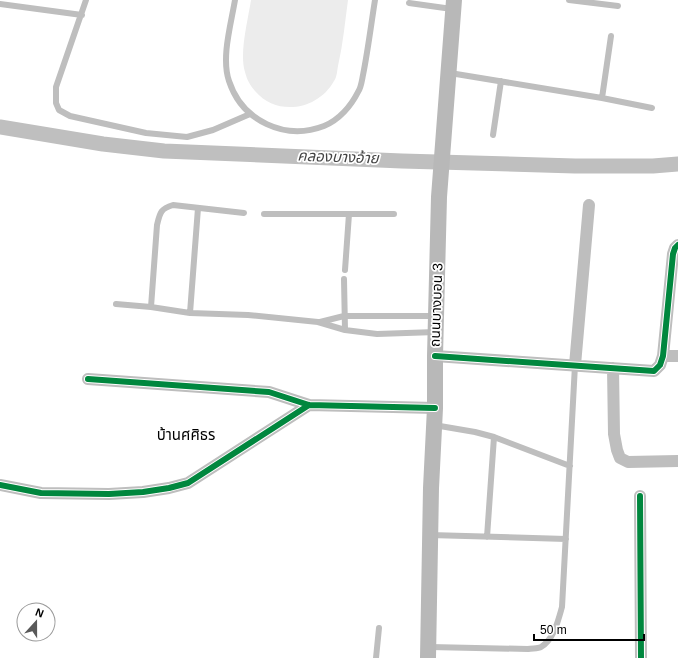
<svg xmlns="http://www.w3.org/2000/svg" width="678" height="658" font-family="Arial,'Noto Sans Thai',sans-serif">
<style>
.green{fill:#ececec}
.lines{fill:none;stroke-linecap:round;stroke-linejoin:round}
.canal{stroke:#bfbfbf;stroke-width:15}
.service{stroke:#bebebe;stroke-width:6}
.minor{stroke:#bebebe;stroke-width:12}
.secondary{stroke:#b8b8b8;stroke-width:16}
.cycleway-casing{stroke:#fff;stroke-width:8}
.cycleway{stroke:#00873e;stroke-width:6}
.labels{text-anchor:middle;stroke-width:3.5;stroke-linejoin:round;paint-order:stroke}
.street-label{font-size:14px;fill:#000;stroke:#fff}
.water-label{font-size:15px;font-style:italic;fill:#444;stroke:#fff}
.neighbourhood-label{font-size:15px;fill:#000;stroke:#fff}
</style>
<rect width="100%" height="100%" fill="#fff"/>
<path class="green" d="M251,0H348C345,22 343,44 338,66C337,71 337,77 334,81C318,110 277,117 255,91C250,85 247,80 245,72C239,53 248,20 251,0Z"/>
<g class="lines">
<path class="canal" d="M0,127L103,144L164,151L402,161L575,166H653L678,164"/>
<path class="service" d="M86,0L56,87V103L59,110L70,116L146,133L187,137L213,130L250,114
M235,0C231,24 221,58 229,81C242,121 285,141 324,126C339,120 351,106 358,92C361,88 362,80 363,75C368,50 371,25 375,0
M569,0L618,6
M409,3L452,9
M0,4L82,15
M450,73L602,98L652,108
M602,98L611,36
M493,135L501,81
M264,214H394
M345,270L349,214
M344,279L345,330
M116,304L151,307L190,313L248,315L318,322L345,330L377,334L436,332
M151,307L157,225C160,213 160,209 173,205L244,213
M190,313L198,208
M320,322L344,316H436
M434,425L475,432L494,437L570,466
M430,535L566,539
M487,537L494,437
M430,647L528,649C532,648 538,649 541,647C554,639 558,621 562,607L575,365
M376,658L379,628"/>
<path class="minor" d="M435,356L654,371L660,365L663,356L673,254L675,248L678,245
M663,356H678
M575,365L589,205
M613,368L614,434L617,450L620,458L628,462L678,461
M88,379L269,392L309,405L435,408
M0,485L41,493L109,494L143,492L169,488L188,483L309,405
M640,496L641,658"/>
<path class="secondary" d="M428,658L431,488L435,408V356L439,197L454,0"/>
<defs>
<path id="cycleway" d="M435,356L654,371L660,365L663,356L673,254L675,248L678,245
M88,379L269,392L309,405L435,408
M0,485L41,493L109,494L143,492L169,488L188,483L309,405
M640,496L641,658"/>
</defs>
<use href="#cycleway" class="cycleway-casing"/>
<use href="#cycleway" class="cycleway"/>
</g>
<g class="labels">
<g class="street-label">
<text transform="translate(436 305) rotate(-88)" y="5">ถนนบางบอน 3</text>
</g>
<g class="water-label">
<text transform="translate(338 157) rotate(2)" y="5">คลองบางอ้าย</text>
</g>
<g class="neighbourhood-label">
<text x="186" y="440">บ้านศศิธร</text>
</g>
</g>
<g transform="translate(36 622) rotate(21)"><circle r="19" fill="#ffffff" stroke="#999999"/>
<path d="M0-3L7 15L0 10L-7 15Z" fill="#595959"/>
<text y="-6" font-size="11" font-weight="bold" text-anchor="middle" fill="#000000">N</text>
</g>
<path d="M534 634v6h110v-6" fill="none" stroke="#000000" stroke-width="2"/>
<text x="540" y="634" font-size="12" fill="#000000" stroke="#ffffff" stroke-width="3" paint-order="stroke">50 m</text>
</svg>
